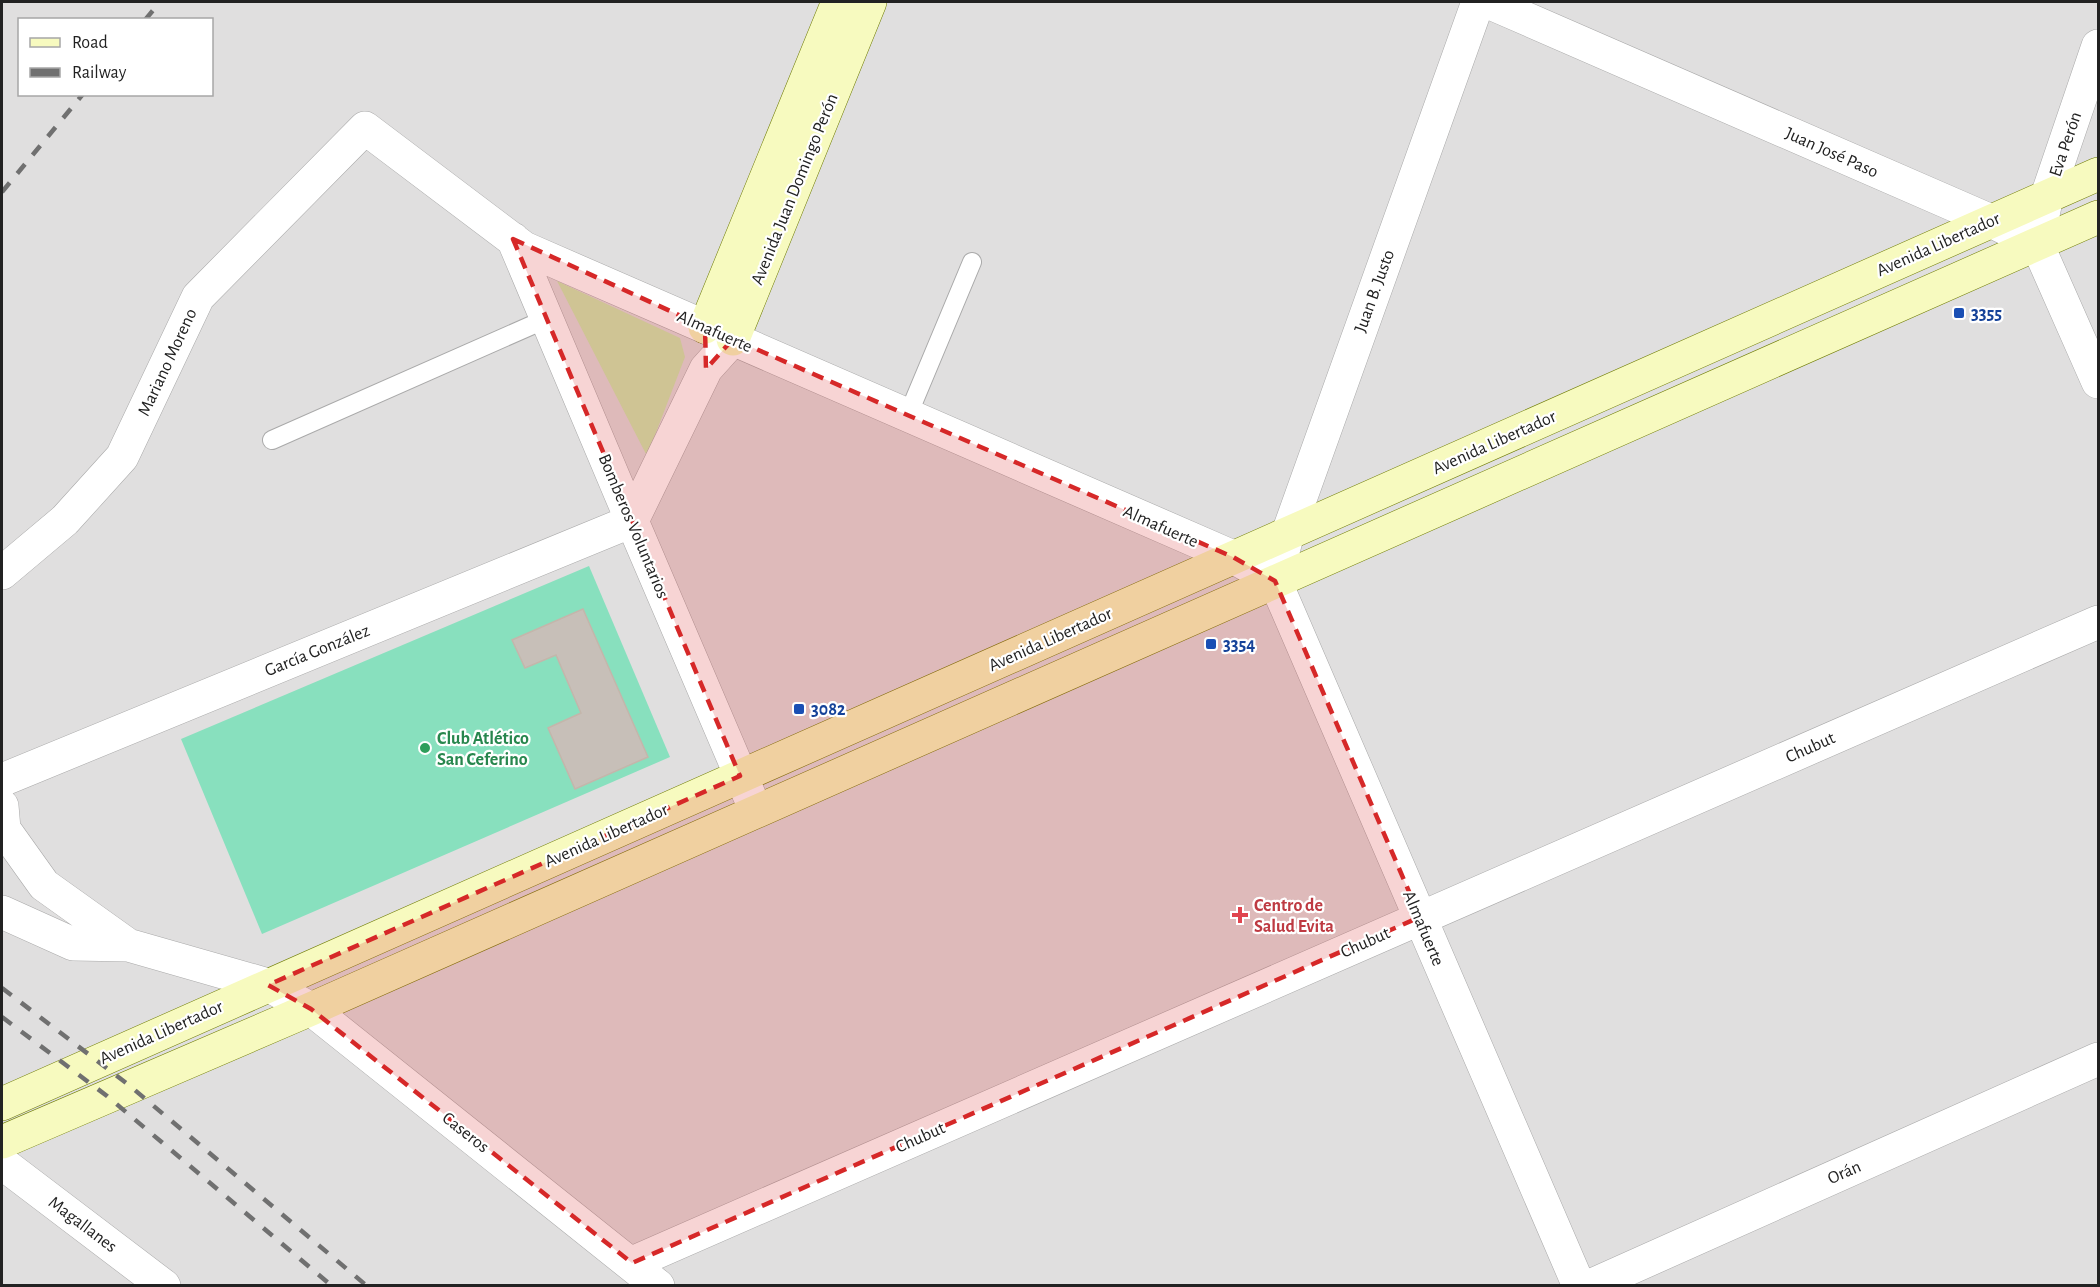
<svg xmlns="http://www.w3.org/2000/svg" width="2100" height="1287" font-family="'Alegreya Sans',sans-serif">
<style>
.residential{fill:#e0dfdf;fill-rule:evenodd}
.grass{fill:#cdebb0}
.pitch{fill:#88e0be}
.building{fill:#c7bfb8;stroke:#c4b6ab;stroke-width:1.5}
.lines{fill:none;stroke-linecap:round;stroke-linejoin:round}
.service-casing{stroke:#a9a9a9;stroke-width:20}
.minor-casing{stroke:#a9a9a9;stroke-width:34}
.tertiary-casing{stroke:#a9a9a9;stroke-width:34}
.secondary-casing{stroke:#707d05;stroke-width:34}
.service{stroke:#fff;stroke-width:18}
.minor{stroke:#fff;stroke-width:33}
.tertiary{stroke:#fff;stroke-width:33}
.secondary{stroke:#f7fabf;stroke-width:33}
.rail{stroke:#707070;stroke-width:4.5;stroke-dasharray:12 12;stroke-linecap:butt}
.marked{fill:#d62828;fill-opacity:0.2;stroke:#d62828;stroke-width:4.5;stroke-dasharray:12 8;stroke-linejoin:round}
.transit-dot{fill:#1a4fb4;stroke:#fff;stroke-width:2}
.leisure-dot{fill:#2e9e5b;stroke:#fff;stroke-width:2}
.health-dot{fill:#e0444e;stroke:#fff;stroke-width:2}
.labels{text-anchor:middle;stroke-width:4.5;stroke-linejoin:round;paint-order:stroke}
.street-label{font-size:18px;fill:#222;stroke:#fff}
.transit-label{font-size:18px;font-weight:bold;fill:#164399;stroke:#fff;text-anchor:start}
.leisure-label{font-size:18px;font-weight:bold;fill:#27864d;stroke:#fff;text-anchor:start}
.health-label{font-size:18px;font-weight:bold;fill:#be3a42;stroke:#fff;text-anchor:start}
</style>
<rect width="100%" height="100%" fill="#f2efe9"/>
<path class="residential" d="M2,2H2098V1285H2ZM20,20H212V94H20Z"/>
<path class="grass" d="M557,281L680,338L685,357L647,456Z"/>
<path class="pitch" d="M589,566L670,757L262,934L181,739Z"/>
<path class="building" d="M583,609L648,757L575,789L548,728L581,713L556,655L525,668L512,640Z"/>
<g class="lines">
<defs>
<path id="service" d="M908,415L972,262
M272,440L546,319"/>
<path id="minor" d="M1488,2L1991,221L2037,244L2098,382
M2037,244L2047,196L2098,46
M2,573L65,520L122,457L198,297L365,128L524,248L1233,557L1275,581L1579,1286
M1275,581L1288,533L1478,2
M2,780L632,521L513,239
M2,806L4,829L44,885L128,945L268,985L311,1009L658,1286
M2,912L73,944L128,945
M2,1163L164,1286
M632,1263L2098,622
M1590,1286L2098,1059"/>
<path id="tertiary" d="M733,339L706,369L632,521L756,811"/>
<path id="secondary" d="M705,327L838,2
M733,339L870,2
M2,1104L2098,174
M2,1142L311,1009L2098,217"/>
</defs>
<use href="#service" class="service-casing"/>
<use href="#minor" class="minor-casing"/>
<use href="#tertiary" class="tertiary-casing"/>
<use href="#secondary" class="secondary-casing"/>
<use href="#service" class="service"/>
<use href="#minor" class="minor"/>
<use href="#tertiary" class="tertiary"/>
<use href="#secondary" class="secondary"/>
<path class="rail" d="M145,20L160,2
M2,192L83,94
M2,988L130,1086L367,1286
M2,1017L107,1096L332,1286"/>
</g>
<path class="marked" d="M513,239L705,327L706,369L733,339L1233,557L1275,581L1420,917L632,1263L311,1009L268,985L740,776Z"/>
<g class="transit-dot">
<rect x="1953" y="307" width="12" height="12" rx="3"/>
<rect x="1205" y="638" width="12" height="12" rx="3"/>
<rect x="793" y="703" width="12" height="12" rx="3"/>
</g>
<circle class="leisure-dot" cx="425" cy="748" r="6"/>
<path class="health-dot" d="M1237 906h6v6h6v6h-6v6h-6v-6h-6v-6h6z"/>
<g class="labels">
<g class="street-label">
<text transform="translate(2065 144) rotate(-71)" y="6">Eva Perón</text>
<text transform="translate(1832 152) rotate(24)" y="6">Juan José Paso</text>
<text transform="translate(794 189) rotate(-68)" y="6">Avenida Juan Domingo Perón</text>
<text transform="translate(1938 244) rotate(-24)" y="6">Avenida Libertador</text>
<text transform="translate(1374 291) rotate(-70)" y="6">Juan B. Justo</text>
<text transform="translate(715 331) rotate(24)" y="6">Almafuerte</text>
<text transform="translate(167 362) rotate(-65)" y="6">Mariano Moreno</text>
<text transform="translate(1494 442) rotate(-24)" y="6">Avenida Libertador</text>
<text transform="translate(634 526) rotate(67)" y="6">Bomberos Voluntarios</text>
<text transform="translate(1161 526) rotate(24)" y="6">Almafuerte</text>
<text transform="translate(1050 639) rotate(-24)" y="6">Avenida Libertador</text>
<text transform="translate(317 650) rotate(-22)" y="6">García González</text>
<text transform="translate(1810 747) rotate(-24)" y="6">Chubut</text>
<text transform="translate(606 835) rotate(-24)" y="6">Avenida Libertador</text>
<text transform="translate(1424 928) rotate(67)" y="6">Almafuerte</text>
<text transform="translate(1365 942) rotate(-24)" y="6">Chubut</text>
<text transform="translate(161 1032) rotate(-24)" y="6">Avenida Libertador</text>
<text transform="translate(466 1132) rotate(38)" y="6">Caseros</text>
<text transform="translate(920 1137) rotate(-24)" y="6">Chubut</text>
<text transform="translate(1844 1172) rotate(-24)" y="6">Orán</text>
<text transform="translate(83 1224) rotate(37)" y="6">Magallanes</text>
</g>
<g class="transit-label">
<text x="1971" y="319">3355</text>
<text x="1223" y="650">3354</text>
<text x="811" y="715">3082</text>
</g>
<g class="leisure-label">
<text x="437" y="744">Club Atlético<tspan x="437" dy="21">San Ceferino</tspan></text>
</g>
<g class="health-label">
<text x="1254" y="911">Centro de<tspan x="1254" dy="21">Salud Evita</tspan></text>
</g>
</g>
<rect width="2100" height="1287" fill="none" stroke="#222222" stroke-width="6"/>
<rect x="18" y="18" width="195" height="78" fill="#ffffff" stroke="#a7a7a7" stroke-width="1.5"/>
<rect x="30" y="38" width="30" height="9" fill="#f7fabf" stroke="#a7a7a7" stroke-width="1.5"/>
<text x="72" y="48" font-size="18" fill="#222222">Road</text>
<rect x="30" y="68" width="30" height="9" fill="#707070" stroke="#a7a7a7" stroke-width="1.5"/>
<text x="72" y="78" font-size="18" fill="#222222">Railway</text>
</svg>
